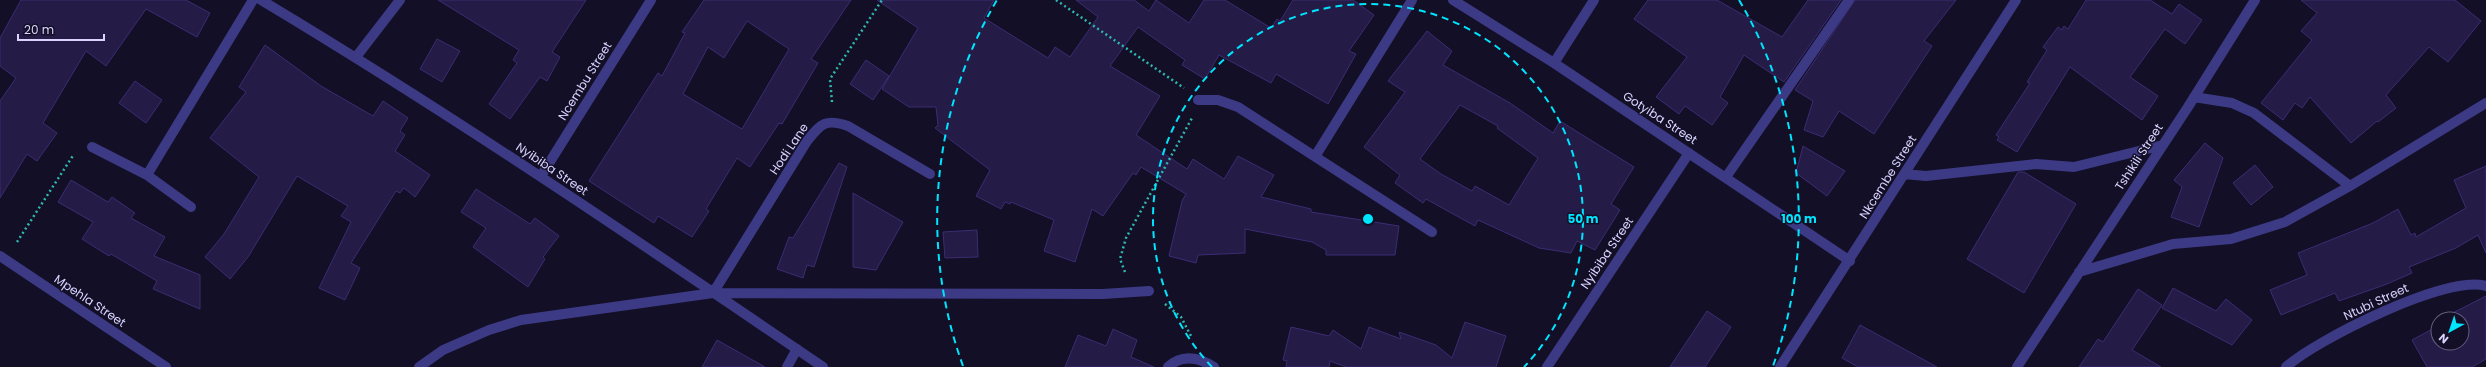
<svg xmlns="http://www.w3.org/2000/svg" width="2486" height="367" font-family="Poppins,sans-serif">
<style>
.building{fill:#241b47;stroke:#3b2d73;fill-rule:evenodd}
.lines{fill:none;stroke-linecap:round;stroke-linejoin:round}
.path{stroke:#2fb8b0;stroke-width:2.5;stroke-dasharray:2 3;stroke-linecap:butt}
.service{stroke:#3d3a85;stroke-width:10}
.minor{stroke:#3d3a85;stroke-width:10}
.ring{fill:none;stroke:#00e5ff;stroke-width:2;stroke-dasharray:7 5}
.labels{text-anchor:middle;stroke-width:3;stroke-linejoin:round;paint-order:stroke}
.street-label{font-size:12px;fill:#d9d4ff;stroke:#130f26}
.centre{fill:#00e5ff;stroke:#130f26;stroke-width:2}
.ring-label{font-size:12px;text-anchor:middle;font-weight:bold;fill:#00e5ff;stroke:#130f26;stroke-width:3;stroke-linejoin:round;paint-order:stroke}
</style>
<rect width="100%" height="100%" fill="#130f26"/>
<path class="building" d="M21,0H186L210,13L197,37L146,9L106,66L86,51L43,123L57,133L37,161L27,154L0,198V101L16,78L0,66V38Z
M438,0H586L552,52L560,57L547,81L540,77L510,119L489,104L517,63L513,60L519,50Z
M704,0H851L811,59L818,63L782,124L779,123L750,167L737,158L706,209L709,211L692,237L658,216L654,223L589,181L658,73L662,76L685,33L682,32ZM747,21L789,49L742,129L683,94L708,47L724,58Z
M877,0H994L984,18L1048,58L1055,47L1070,57L1098,17L1076,0H1134L1149,11L1156,0L1189,23L1204,0H1225L1271,28L1277,19L1280,21L1293,0H1353L1374,15L1349,51L1356,54L1328,104L1276,74L1271,83L1219,55L1205,79L1182,65L1185,60L1138,27L1110,66L1160,96L1136,135L1187,169L1193,159L1224,179L1238,156L1274,175L1261,197L1311,209V212L1399,226L1395,255H1326V250L1312,242L1245,229V253L1198,255L1196,263L1169,256L1182,201L1186,194L1141,167L1136,175L1133,173L1103,216L1092,209L1075,262L1044,251L1054,220L1011,202L1010,204L1005,202L1001,209L976,196L990,170L935,128L938,125L936,107H909L882,89L918,28Z
M1648,0H1717L1782,37L1808,0H1841L1784,82L1744,55L1720,97L1728,103L1712,125L1685,106L1679,114L1656,97L1687,57L1634,19Z
M1855,0H1956L1924,41L1932,46L1874,134L1839,111L1823,137L1804,130L1813,101L1795,90Z
M2086,0H2150L2172,14L2179,4L2202,20L2185,44L2165,29L2130,77L2158,96L2142,120L2070,67L2017,152L1997,140L1999,137L1996,135L2030,83L2027,82L2047,50L2043,47L2058,27L2062,30L2064,26L2068,29Z
M2301,0H2455L2481,21L2448,62L2429,47L2386,95L2396,108L2378,122L2377,121L2351,143L2310,97L2302,108L2295,103L2283,120L2261,103L2312,40L2301,31L2317,13Z
M1427,31L1452,51L1443,65L1510,103L1553,133L1560,121L1634,167L1611,204L1620,210L1595,250L1577,241L1571,253L1539,248L1478,220L1475,226L1426,199L1423,203L1395,183L1400,175L1364,147L1405,92L1388,81ZM1460,105L1498,126L1497,128L1538,158L1509,205L1475,186L1472,191L1441,174L1420,159Z
M437,39L460,51L442,82L420,69Z
M265,45L321,86L373,116L383,101L408,118L400,131L405,135L395,151L430,175L415,197L404,188L400,193L396,191L351,263L360,268L345,300L319,288L351,222L341,216L348,206L297,176L248,257L230,279L205,257L224,234L259,177L210,138L246,92L239,87Z
M866,60L889,76L873,100L850,84Z
M135,81L162,100L146,123L119,103Z
M2205,143L2223,158L2199,227L2171,217L2182,187L2174,180Z
M1803,146L1845,171L1827,196L1796,173Z
M839,163L847,167L814,267L807,265L803,278L777,269L789,237L793,238Z
M2255,165L2273,187L2251,205L2233,183Z
M2486,166V253L2478,235L2456,248L2409,267L2412,273L2387,284L2339,301L2335,293L2281,315L2270,290L2307,275L2298,253L2373,223L2398,209L2411,235L2415,233L2416,237L2466,208L2454,180Z
M2018,172H2024L2076,204L2024,293L1967,259Z
M71,180L108,202L112,197L135,213L131,218L165,237L154,256L200,275V309L153,289L157,281L111,254L109,256L82,239L93,222L58,202Z
M476,189L530,224L535,218L559,236L543,257L545,259L528,287L473,247L486,228L461,212Z
M853,193L903,222L876,270L853,267Z
M977,230L978,257L945,258L943,232Z
M2173,288L2216,311L2226,299L2252,320L2232,345L2162,308Z
M2138,289L2162,305L2132,350L2161,367H2079L2098,339L2103,342Z
M2486,296V359L2472,367H2427L2412,340L2438,326V343H2462V319H2441Z
M1707,311L1731,327L1705,367H1670Z
M1465,322L1506,336L1496,367H1346L1330,361L1329,367H1286L1287,361L1283,360L1291,327L1329,336L1333,330L1361,349L1369,327L1401,339L1399,332L1436,345L1452,358Z
M1860,325L1937,367H1858L1842,358Z
M1113,329L1137,340L1131,357L1154,367H1065L1078,335L1106,346Z
M717,340L765,367H702Z"/>
<g class="lines">
<path class="path" d="M1056,0L1184,88
M832,102L830,79L882,0
M17,242L74,154
M1125,272L1120,259L1126,238L1192,118
M1165,304L1181,317L1192,338"/>
<path class="service" d="M356,57L400,0
M1198,100H1218L1238,107L1432,232
M92,147L147,175L191,207
M1316,155L1412,0
M147,175L253,0
M419,367L443,350L489,330L521,320L713,293
M787,367L797,349"/>
<path class="minor" d="M261,0C453,115 638,241 823,367
M1453,0L1554,63L1850,261
M1554,63L1594,0
M2194,97L2232,103L2254,113L2350,186
M1904,174L1926,176L2036,164L2074,167L2163,145
M541,176L651,0
M1726,177L1849,0
M0,256L166,367
M2079,272L2173,244L2231,239L2285,222L2350,186L2486,103
M713,293L1103,294L1149,291
M713,293L807,141C821,124 825,118 848,126L930,174
M1168,367C1182,354 1198,357 1214,367
M1547,367L1689,153
M1780,367L2016,0
M2017,367L2188,107L2255,0
M2286,367C2316,340 2447,274 2486,286"/>
</g>
<g class="ring">
<path d="M1212 367A215 215 0 1 1 1524 367"/>
<path d="M963 366A431 431 0 0 1 997 0M1739 0A431 431 0 0 1 1773 366"/>
</g>
<g class="labels">
<g class="street-label">
<text transform="translate(585 81) rotate(-58)" y="4">Ncembu Street</text>
<text transform="translate(1660 118) rotate(33)" y="4">Gotyiba Street</text>
<text transform="translate(789 149) rotate(-56)" y="4">Hodi Lane</text>
<text transform="translate(2139 157) rotate(-57)" y="4">Tshikili Street</text>
<text transform="translate(552 169) rotate(34)" y="4">Nyibiba Street</text>
<text transform="translate(1888 177) rotate(-58)" y="4">Nkcembe Street</text>
<text transform="translate(1607 253) rotate(-56)" y="4">Nyibiba Street</text>
<text transform="translate(90 301) rotate(34)" y="4">Mpehla Street</text>
<text transform="translate(2376 302) rotate(-25)" y="4">Ntubi Street</text>
</g>
</g>
<circle cx="1368" cy="219" r="6" class="centre"/>
<g class="ring-label">
<text x="1583" y="223">50 m</text>
<text x="1799" y="223">100 m</text>
</g>
<g transform="translate(2450 331) rotate(220)"><circle r="19" fill="#130f26" stroke="#625e7d"/>
<path d="M0-3L7 15L0 10L-7 15Z" fill="#00e5ff"/>
<text y="-6" font-size="11" font-weight="bold" text-anchor="middle" fill="#d9d4ff">N</text>
</g>
<path d="M18 34v6h86v-6" fill="none" stroke="#d9d4ff" stroke-width="2"/>
<text x="24" y="34" font-size="12" fill="#d9d4ff" stroke="#130f26" stroke-width="3" paint-order="stroke">20 m</text>
</svg>
